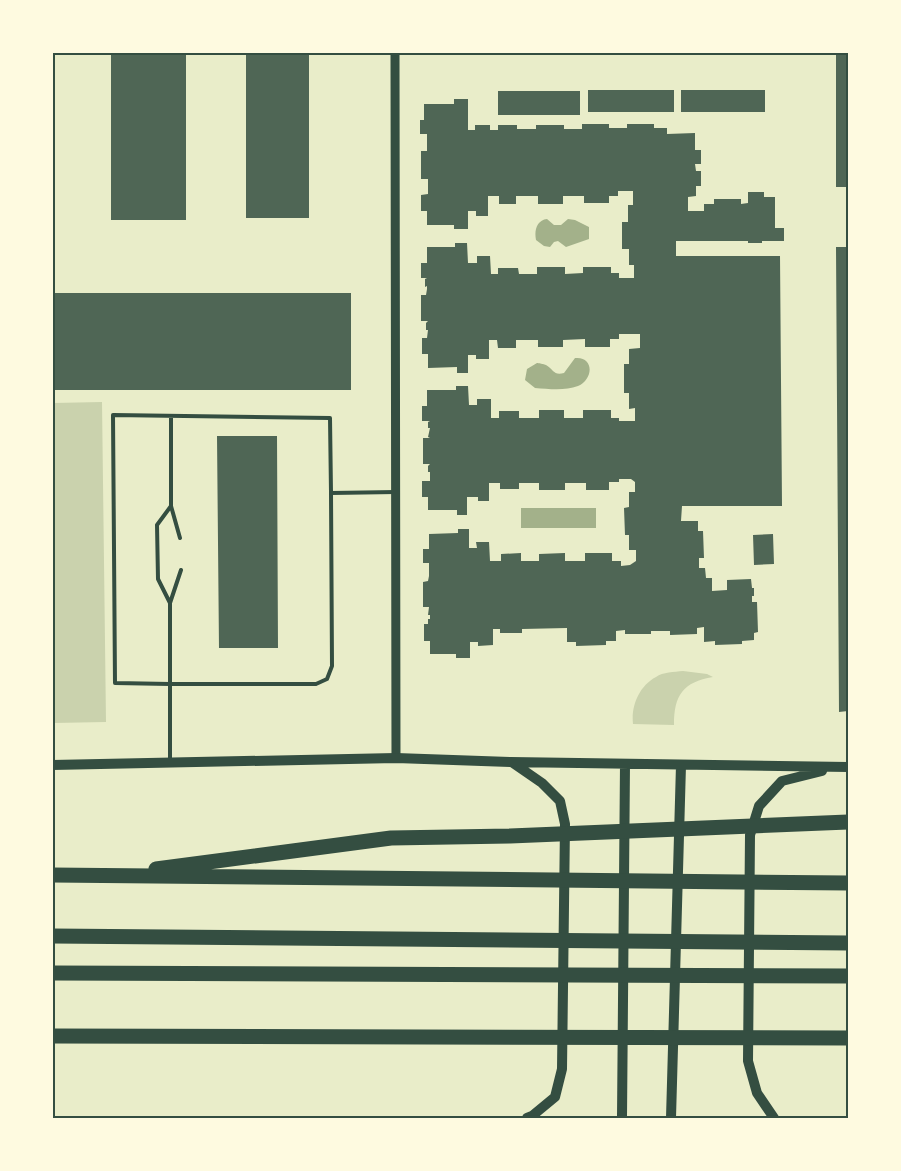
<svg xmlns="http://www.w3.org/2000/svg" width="901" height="1171" font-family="Cabin,sans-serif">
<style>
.green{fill:#cad2ad}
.water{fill:#a3b18a}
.building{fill:#4f6655}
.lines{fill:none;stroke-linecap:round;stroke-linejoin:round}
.service{stroke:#344e41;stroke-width:4}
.tertiary{stroke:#344e41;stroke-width:9}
.secondary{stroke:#344e41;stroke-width:10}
.motorway{stroke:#344e41;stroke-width:15}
.neatline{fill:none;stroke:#344e41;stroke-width:2}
</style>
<rect width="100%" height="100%" fill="#e9edc9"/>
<path class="green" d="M102,402L106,722L53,723V403Z
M683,671L707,674L713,677C683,682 674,695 674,725L633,724C631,706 639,686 656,677C663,672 674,672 683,671Z"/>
<path class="water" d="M547,219L554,225H561L568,219L575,220L589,227V239L566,247L558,241L554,242L550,247L544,246L536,240C534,230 537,220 547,219Z
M575,358C594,356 594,379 578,386C565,391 549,389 535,388L525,380L527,369L537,363C538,363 544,364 546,365C554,370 554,376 564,373Z
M521,508H596V528H521Z"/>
<path class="building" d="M111,52H186V220H111Z
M246,52H309V218H246Z
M836,52H848V187H836Z
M588,90H674V112H588Z
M681,90H765V112H681Z
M498,91H580V115H498Z
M454,99H468V130H475V125H490V130H498V125H517V129H536V125H564V129H582V124H609V128H627V124H654V128H667V134L695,133V150H701V164H695L696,171H701V186H696V196L688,197V211H704V204H714V199H741V204L748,203V192H764V197H775V228H784V241H762V243H748V241H676V256H780L782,506H682L681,521H698V531H703L704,558H699V568H705L706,578H712V591L727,590V580L751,579L752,588H754V596H752V602H757L758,632L754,633V640L742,641V644L715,645V641L704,642V627L697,628V634L670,635V631H651V634H625V630L616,631V641H606V645L576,646V642H567V628L522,629V633H500V629H493V645L478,646V642H470V658H456V654H430V641H424V624H428V619H430V615H428L429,607H423V582L428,581L429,576V563H423V549H429V534L458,533V529H469V548H477L476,542H489L490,561H501V554L521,553V561H539V554L565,553V561H585V553H612V561H621V566L630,565L636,561V550H629V535H625L624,508L629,507V492H635V482L631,479H619V482H609V490H586V483H565V490H539V483H519V489H500V483H489V501H478V497H467V515H457V510H428V497H422V481H430V472H428V466L430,464H423V438H430L428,437L430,428H428V422L430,421H422V406H427V390H456V386H468L469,405H477V399H491V418H499V411H519V418H539V410H564V418H583V410H611V418H619V421H635V408L629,409V393H624V364H629V349L640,348V334H619V339H610V347H585V339L563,340V347H538V340H516V348H498L497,340H489V359H476V355H468V373H457V367L428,368V354H422V338H427L428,330H426V323L428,321H421V295H426L427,289V286L425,287V279L427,278H421V263H427V247H455V243H467L468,263H477V256H490L491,274H498V268H518L519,274H537V267H565V274L583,273V267H611V273H619V278H634V265H629V249H622V222H628V205H633V191H618V196H609V203H584V196H563V204H538V196H516V204H499V196H488V216H476V211H468V229H454V225H427V211H421V195L428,194V179H421V151H427V134H420V120H424V104H454Z
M836,247H848V711L839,712Z
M52,293H351V390H52Z
M217,436H277L278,648H219Z
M773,534L774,564L754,565L753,535Z"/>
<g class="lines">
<path class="service" d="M171,416V506L157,525L158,579L170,603V684L115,683L113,415L330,418L331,493
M171,506L180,538
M170,603L181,570
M170,763V684H316L327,679L332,666L331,493L396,492"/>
<path class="tertiary" d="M395,52L396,758"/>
<path class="secondary" d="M513,763L542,783L560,801L565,824L562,1069L555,1097L532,1116L527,1118
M52,765L396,758L511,762L848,767
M622,1118L625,764
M671,1118L681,765
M774,1118L757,1093L748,1061L750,835L759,806L782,781L822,771"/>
<path class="motorway" d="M156,869L391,838L510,836L848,822
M52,875L848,883
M52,936L848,943
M52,973L848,976
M52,1036L848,1038"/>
</g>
<rect width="901" height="1171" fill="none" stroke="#fefae0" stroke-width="108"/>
<rect x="54" y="54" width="793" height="1063" class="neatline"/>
</svg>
